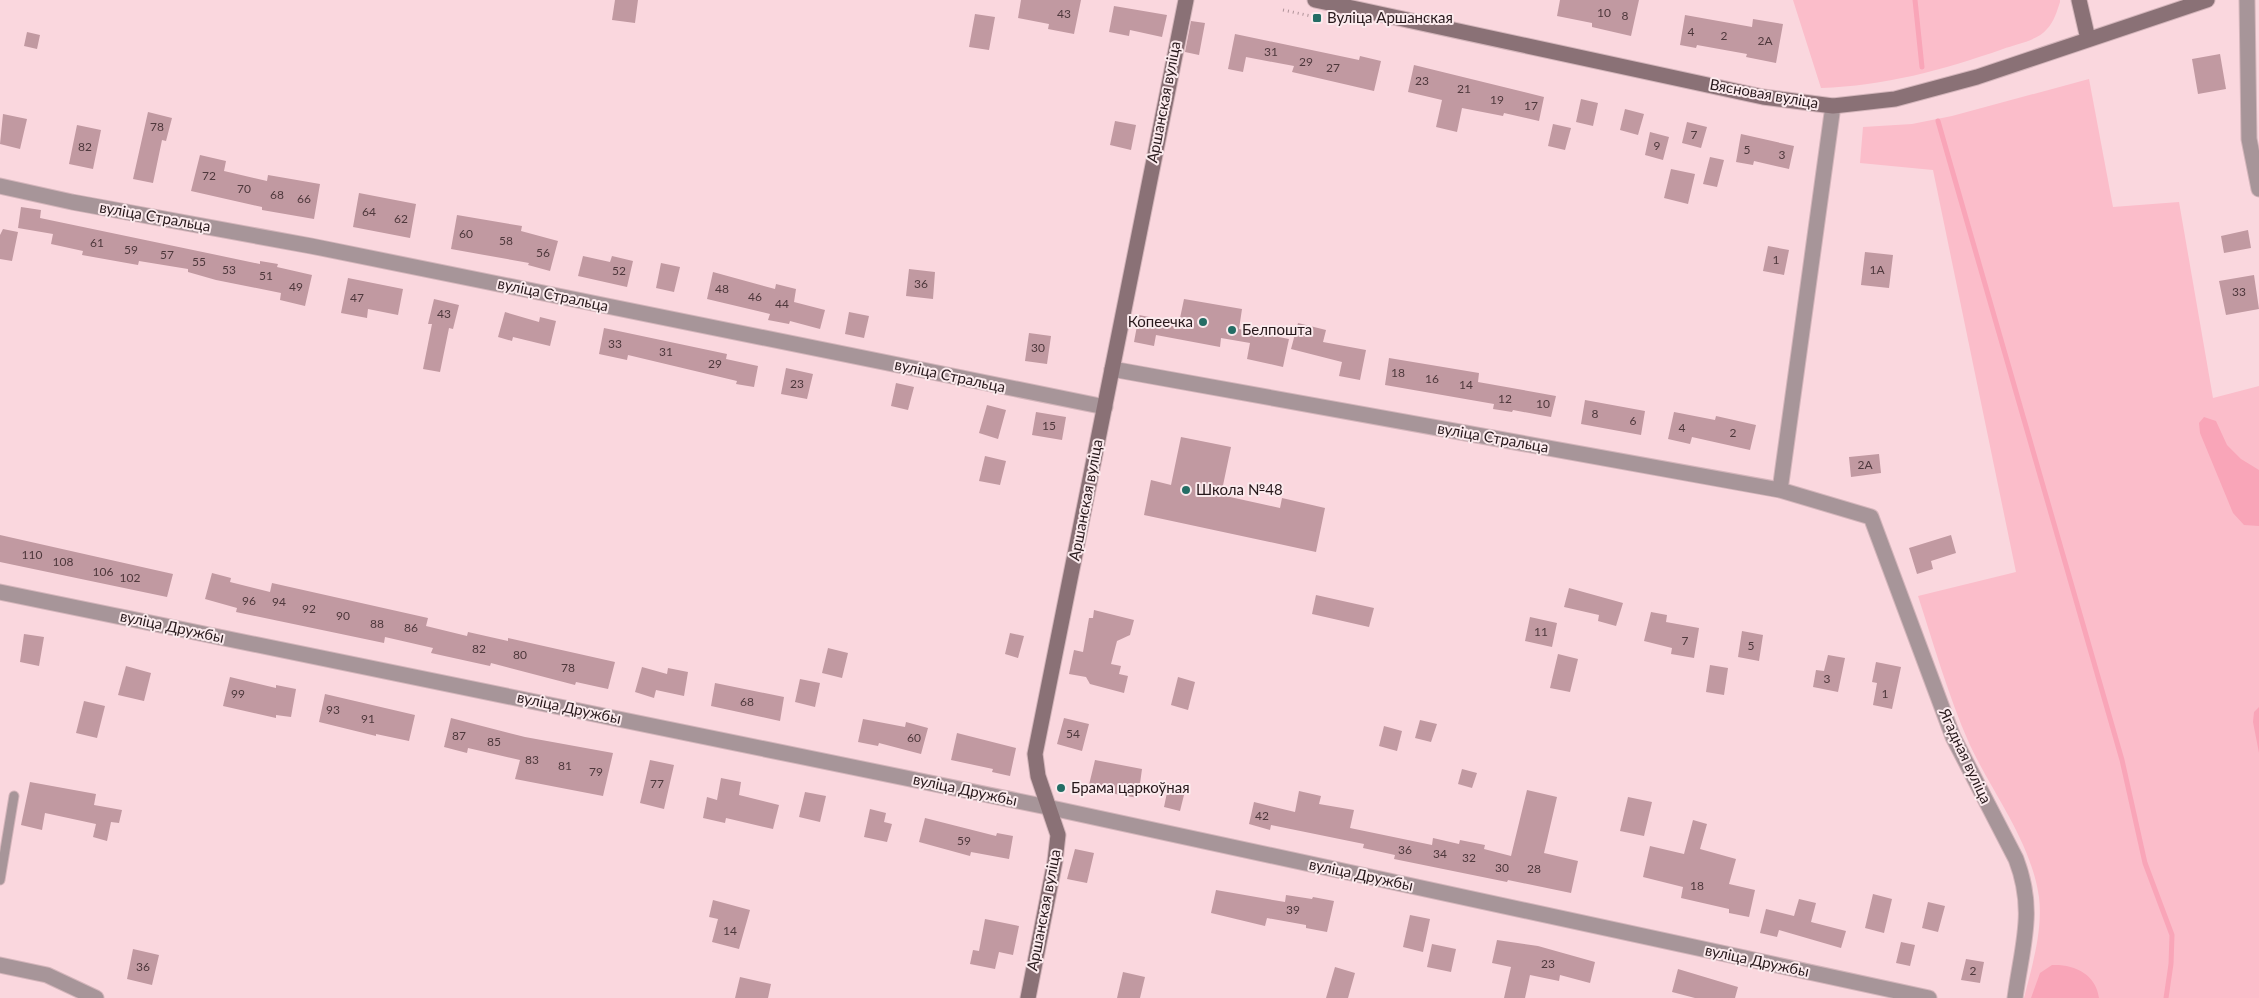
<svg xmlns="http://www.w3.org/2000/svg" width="2259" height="998" font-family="Lato,sans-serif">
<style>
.green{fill:#fbbdca}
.water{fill:#f9a5b8}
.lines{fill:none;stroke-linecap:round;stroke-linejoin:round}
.stream{stroke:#f9a5b8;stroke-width:5}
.building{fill:#c199a1}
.lane-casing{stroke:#d4b5bb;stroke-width:11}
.street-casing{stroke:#d4b5bb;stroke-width:17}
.secondary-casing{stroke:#d4b5bb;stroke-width:17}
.path{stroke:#af9399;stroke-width:3;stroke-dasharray:1 4;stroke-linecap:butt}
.lane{stroke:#a79599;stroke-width:9}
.street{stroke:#a79599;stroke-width:15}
.secondary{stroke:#8a7176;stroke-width:15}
.poi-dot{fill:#246d65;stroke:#fbeaed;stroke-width:2}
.labels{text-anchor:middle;stroke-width:4;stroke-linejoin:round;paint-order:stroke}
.number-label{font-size:12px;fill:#4e383c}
.poi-label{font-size:15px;fill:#27181b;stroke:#fbeaed;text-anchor:start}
.street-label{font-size:15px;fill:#27181b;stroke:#fbeaed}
</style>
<rect width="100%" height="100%" fill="#fad7de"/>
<path class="green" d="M1793,0H2060V2C2057,11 2054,22 2047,29C2037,41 2016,44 2003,49C1943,70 1884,86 1821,88Z
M2089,79L2113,207L2179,202L2213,398L2259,386V998H2024C2032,966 2043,931 2039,897C2031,841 1992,793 1969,743C1948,695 1934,645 1918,596L2016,572L1933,170L1860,163L1863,127L1912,124L1952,116Z"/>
<path class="water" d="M2204,417L2216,421L2227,445L2241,459L2259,470V526L2244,525L2233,513L2200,433L2199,423Z
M2259,707V753L2253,722L2254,712Z
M2052,965C2074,964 2096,974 2099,998H2031L2040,973Z"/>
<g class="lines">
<path class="stream" d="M1915,0L1922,67
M1938,121L2122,760L2145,863L2172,935L2171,964L2166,998"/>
</g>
<path class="building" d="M615,0H638L635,23L612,20Z
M1021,0H1081L1074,34L1048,29L1049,24L1018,18Z
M1560,0H1639L1631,36L1592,27V23L1557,16Z
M1114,6L1167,15L1162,37L1130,30L1129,36L1109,32Z
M975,14L995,17L989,50L969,47Z
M1685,15L1752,27L1753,19L1783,24L1776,63L1746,57L1747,54L1697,45L1696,48L1680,45Z
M1191,21L1205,23L1199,55L1185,52Z
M27,32L40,35L37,49L24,46Z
M1235,34L1359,60L1360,56L1381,61L1374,91L1292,72L1294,66L1246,57L1243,72L1228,69Z
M2220,54L2226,89L2198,94L2192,59Z
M1414,65L1544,97L1539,121L1504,113L1503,116L1462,108L1457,132L1436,127L1442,100L1408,92Z
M1581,99L1598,103L1593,126L1576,122Z
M1625,109L1644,114L1638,135L1620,130Z
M148,112L172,118L166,141L162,140L153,183L133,179Z
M3,114L27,119L20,149L0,144Z
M1115,121L1136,125L1131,150L1110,145Z
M1687,122L1707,127L1701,148L1682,143Z
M1553,124L1571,128L1565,150L1548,146Z
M77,125L101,130L93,169L69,164Z
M1650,132L1669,137L1663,160L1645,155Z
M1741,134L1794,146L1789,169L1754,161L1753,165L1736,162Z
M200,155L226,161L224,171L267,181L268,175L320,184L314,219L262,210V207L191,191Z
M1710,157L1724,160L1717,187L1703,184Z
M1671,169L1695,174L1688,204L1664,198Z
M359,193L416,204L410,238L353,227Z
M21,207L41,210L40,218L260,264V261L278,264L277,267L312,275L305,306L280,300L281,293L216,280L188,272V269L139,261L138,265L82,255L83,251L51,244L53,234L18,228Z
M457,215L522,226L521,231L558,241L550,271L528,265L529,263L451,249Z
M3,229L18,232L12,261L0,259V235Z
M2248,230L2251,248L2224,253L2221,236Z
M1768,246L1789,250L1784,275L1763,271Z
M1865,252L1893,255L1889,288L1861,285Z
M583,256L610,262L612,256L633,261L627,287L578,276Z
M661,263L680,267L674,292L656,288Z
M909,269L935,272L933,299L906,296Z
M713,272L775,289L776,284L796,289L794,302L825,310L820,329L790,321L789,324L768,320L770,314L707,299Z
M2254,275L2259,309L2226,315L2219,281Z
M348,278L403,289L398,315L368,309L367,318L341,313Z
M434,299L459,305L453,329L449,328L440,372L423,369L432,324H428Z
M1184,299L1242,309L1239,329L1289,339L1283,367L1247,359L1250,343L1221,338L1220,347L1156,335L1154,346L1134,342L1139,315L1179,323Z
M505,312L539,322L540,317L556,321L550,346L513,337L512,341L498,337Z
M849,312L869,316L864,338L845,334Z
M1298,323L1326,330L1323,342L1366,350L1360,380L1339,376L1342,362L1291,349Z
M604,328L727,354L726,359L758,366L754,387L736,384L737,381L628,355L627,360L599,354Z
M1029,333L1051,336L1047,364L1025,361Z
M1389,358L1479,373L1478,382L1556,396L1551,417L1513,410L1512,412L1493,409L1494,404L1385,385Z
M786,368L813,374L807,399L781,394Z
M896,383L914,387L908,410L891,406Z
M1585,400L1645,411L1641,435L1581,424Z
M987,405L1006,410L998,439L979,433Z
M1036,412L1066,417L1062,440L1032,435Z
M1674,412L1715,420L1716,416L1756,425L1750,450L1692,437L1690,444L1668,439Z
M1181,437L1231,447L1221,495L1280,508L1282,498L1325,508L1316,552L1144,515L1151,480L1171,485Z
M1879,454L1881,473L1851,477L1849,457Z
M985,456L1006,461L1000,485L979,481Z
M0,535L173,574L167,597L0,562Z
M1951,535L1956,553L1931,561L1933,569L1917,574L1909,548Z
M212,573L231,578L230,582L270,592L272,583L428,618L426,626L467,636L468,632L508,641V638L615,662L608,689L576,682L575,685L491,663L490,666L431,653L433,648L385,637L384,643L236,612L237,608L205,599Z
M1569,588L1623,603L1616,626L1598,621L1599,615L1564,607Z
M1316,595L1374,608L1369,627L1312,614Z
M1094,610L1134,620L1130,635L1117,641L1111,664L1121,666L1119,674L1128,676L1124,693L1090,684L1086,677L1069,674L1074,650L1083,652L1089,618H1093Z
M1651,612L1667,615L1666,622L1699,628L1694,658L1671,654L1672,648L1644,641Z
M1530,617L1557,623L1552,647L1525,641Z
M1742,631L1763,635L1759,661L1738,657Z
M1010,633L1024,636L1018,658L1005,654Z
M24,634L44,637L39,666L20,662Z
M828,648L848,653L842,678L822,673Z
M1558,654L1578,659L1570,692L1550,688Z
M1828,655L1845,658L1838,692L1813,687L1816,670L1824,671Z
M1876,662L1901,667L1892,709L1873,705L1877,683L1872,682Z
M1710,665L1728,668L1724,695L1706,692Z
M126,666L151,673L144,701L118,695Z
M642,667L667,674L668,668L688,672L684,696L656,690L654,698L635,692Z
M230,677L276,688V685L296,689L291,717L276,715V718L223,706Z
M1178,677L1195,682L1188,710L1171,705Z
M800,679L820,683L815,707L795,702Z
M715,683L784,697L780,721L711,706Z
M325,694L415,715L409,741L376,734V736L319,722Z
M84,701L105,706L97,738L76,733Z
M451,718L525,737L613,753L603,796L515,779L520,760L468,748L467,753L444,747Z
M1064,718L1089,724L1082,751L1057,744Z
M863,719L905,727L906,722L928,728L921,754L879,743L878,746L858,742Z
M1420,720L1437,724L1431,742L1415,738Z
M1384,726L1402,731L1397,751L1379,746Z
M957,733L1016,748L1010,776L992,772L993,769L951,760Z
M650,760L674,765L664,809L640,803Z
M1095,760L1142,769L1138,798L1088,789Z
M1462,769L1477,773L1472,788L1458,784Z
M721,778L741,782L739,795L779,805L773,829L726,818L725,823L703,818L707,797L717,800Z
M30,782L96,794L94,805L122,810L119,823L111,822L107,841L93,837L96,824L45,813L42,830L21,825Z
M1169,783L1186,787L1180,811L1164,807Z
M1527,790L1557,797L1544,853L1578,861L1571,893L1508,880L1507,882L1394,859L1395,855L1363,848L1364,844L1271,825L1270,830L1249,824L1254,802L1295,812L1299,791L1321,796L1319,804L1354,810L1350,828L1432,845L1433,838L1459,844L1460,840L1485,845L1484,849L1511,856Z
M805,792L826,796L820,822L799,817Z
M1628,797L1652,802L1644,836L1620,831Z
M870,809L886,813L884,822L892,824L887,842L864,837Z
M925,818L996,836L997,833L1013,836L1009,859L971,852L970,856L919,842Z
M1693,820L1707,824L1700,849L1736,859L1729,884L1755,890L1749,917L1729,913V909L1681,898L1683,887L1643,877L1650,846L1684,854Z
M1075,849L1094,853L1087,883L1067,879Z
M1216,890L1285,902L1286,895L1312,899L1313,897L1334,901L1327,932L1306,928V925L1267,918L1265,926L1211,913Z
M1873,894L1892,899L1884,933L1865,928Z
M1799,899L1816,903L1811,922L1846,931L1841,948L1779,930L1777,937L1760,933L1766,909L1794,916Z
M713,900L750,910L739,949L712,942L718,919L709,917Z
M1928,902L1945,906L1938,932L1922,928Z
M1410,915L1430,919L1423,952L1403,947Z
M985,919L1019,926L1013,955L999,952L995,969L970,964L973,950L979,951Z
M1497,940L1538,946L1595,962L1590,983L1560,975L1559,981L1530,975L1525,998H1504L1511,967L1492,963Z
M1901,942L1915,945L1910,966L1896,963Z
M1432,944L1456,949L1451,972L1427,967Z
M133,949L159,955L152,985L127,979Z
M1966,959L1984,962L1980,983L1961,980Z
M1335,967L1355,973L1348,998H1326Z
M1678,969L1738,987L1735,998H1695L1672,992Z
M1123,972L1145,977L1140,998H1117Z
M740,977L771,984L768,998H735Z"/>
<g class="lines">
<defs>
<path id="lane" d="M0,880L14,796"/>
<path id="street" d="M2247,0L2249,139L2259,189
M0,186L72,202L311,246L1105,407
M1112,369L1780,490L1871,517L1953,737L2016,859C2036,911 2022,945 2015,998
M1780,490L1833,106
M0,592L1047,807L1929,998
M0,965L47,975L96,998"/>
<path id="secondary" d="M1315,0L1763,97L1833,106L1895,99L1977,77L2207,0
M2079,0L2088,39
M1028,998L1055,861L1058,835L1038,776L1035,754L1186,0"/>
</defs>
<use href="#lane" class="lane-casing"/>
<use href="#street" class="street-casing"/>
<use href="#secondary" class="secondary-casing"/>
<path class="path" d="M1283,10L1311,16"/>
<use href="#lane" class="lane"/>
<use href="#street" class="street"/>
<use href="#secondary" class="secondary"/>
</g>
<g class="poi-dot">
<rect x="1312" y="13" width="10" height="10" rx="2.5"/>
<circle cx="1203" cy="322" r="5"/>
<circle cx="1232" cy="330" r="5"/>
<circle cx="1186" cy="490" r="5"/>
<circle cx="1061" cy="788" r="5"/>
</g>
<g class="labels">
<g class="number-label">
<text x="1604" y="17">10</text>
<text x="1064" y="18">43</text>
<text x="1625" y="20">8</text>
<text x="1691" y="36">4</text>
<text x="1724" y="40">2</text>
<text x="1765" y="45">2А</text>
<text x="1271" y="56">31</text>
<text x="1306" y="66">29</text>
<text x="1333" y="72">27</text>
<text x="1422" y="85">23</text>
<text x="1464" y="93">21</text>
<text x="1497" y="104">19</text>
<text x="1531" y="110">17</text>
<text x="157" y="131">78</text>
<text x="1694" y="139">7</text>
<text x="1657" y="150">9</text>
<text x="85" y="151">82</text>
<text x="1747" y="154">5</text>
<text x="1782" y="159">3</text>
<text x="209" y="180">72</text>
<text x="244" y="193">70</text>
<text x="277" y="199">68</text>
<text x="304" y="203">66</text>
<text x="369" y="216">64</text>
<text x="401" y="223">62</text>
<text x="466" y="238">60</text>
<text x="506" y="245">58</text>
<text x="97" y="247">61</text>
<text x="131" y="254">59</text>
<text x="543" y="257">56</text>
<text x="167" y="259">57</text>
<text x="1776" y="264">1</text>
<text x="199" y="266">55</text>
<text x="229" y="274">53</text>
<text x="1877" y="274">1А</text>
<text x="619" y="275">52</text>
<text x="266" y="280">51</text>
<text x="921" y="288">36</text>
<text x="296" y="291">49</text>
<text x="722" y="293">48</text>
<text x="2239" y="296">33</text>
<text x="755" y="301">46</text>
<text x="357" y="302">47</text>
<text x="782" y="308">44</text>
<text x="444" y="318">43</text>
<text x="615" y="348">33</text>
<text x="1038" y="352">30</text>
<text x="666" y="356">31</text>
<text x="715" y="368">29</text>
<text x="1398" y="377">18</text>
<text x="1432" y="383">16</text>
<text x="797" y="388">23</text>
<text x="1466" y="389">14</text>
<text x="1505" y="403">12</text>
<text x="1543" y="408">10</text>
<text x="1595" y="418">8</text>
<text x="1633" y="425">6</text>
<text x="1049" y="430">15</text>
<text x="1682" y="432">4</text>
<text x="1733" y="437">2</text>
<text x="1865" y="469">2А</text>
<text x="32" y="559">110</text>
<text x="63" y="566">108</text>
<text x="103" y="576">106</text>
<text x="130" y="582">102</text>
<text x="249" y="605">96</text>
<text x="279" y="606">94</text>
<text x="309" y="613">92</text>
<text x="343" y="620">90</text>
<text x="377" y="628">88</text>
<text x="411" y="632">86</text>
<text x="1541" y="636">11</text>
<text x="1685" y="645">7</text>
<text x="1751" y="650">5</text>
<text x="479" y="653">82</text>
<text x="520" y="659">80</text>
<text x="568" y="672">78</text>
<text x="1827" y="683">3</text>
<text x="238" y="698">99</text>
<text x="1885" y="698">1</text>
<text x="747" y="706">68</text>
<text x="333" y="714">93</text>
<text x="368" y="723">91</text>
<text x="1073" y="738">54</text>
<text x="459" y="740">87</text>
<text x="914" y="742">60</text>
<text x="494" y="746">85</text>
<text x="532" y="764">83</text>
<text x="565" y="770">81</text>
<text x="596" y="776">79</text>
<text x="657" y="788">77</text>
<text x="1262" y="820">42</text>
<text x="964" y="845">59</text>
<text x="1405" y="854">36</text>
<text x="1440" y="858">34</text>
<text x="1469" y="862">32</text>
<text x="1502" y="872">30</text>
<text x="1534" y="873">28</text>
<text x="1697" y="890">18</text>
<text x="1293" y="914">39</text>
<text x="730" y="935">14</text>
<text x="1548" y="968">23</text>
<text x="143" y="971">36</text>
<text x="1973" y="975">2</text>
</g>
<g class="poi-label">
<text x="1327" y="23">Вуліца Аршанская</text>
<text x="1193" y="327" text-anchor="end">Копеечка</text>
<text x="1242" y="335">Белпошта</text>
<text x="1196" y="495">Школа №48</text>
<text x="1071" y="793">Брама царкоўная</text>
</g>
<g class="street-label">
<text transform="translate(1764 94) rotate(10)" y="5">Вясновая вуліца</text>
<text transform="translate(1164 102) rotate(-79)" y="5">Аршанская вуліца</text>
<text transform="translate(155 217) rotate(10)" y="5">вуліца Стральца</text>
<text transform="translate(553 295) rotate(12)" y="5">вуліца Стральца</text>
<text transform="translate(950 376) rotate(12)" y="5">вуліца Стральца</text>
<text transform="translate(1493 438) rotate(10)" y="5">вуліца Стральца</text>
<text transform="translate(1086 500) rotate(-79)" y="5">Аршанская вуліца</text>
<text transform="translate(172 627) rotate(12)" y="5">вуліца Дружбы</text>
<text transform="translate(569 708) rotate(12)" y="5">вуліца Дружбы</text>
<text transform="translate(1965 756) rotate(65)" y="5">Ягадная вуліца</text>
<text transform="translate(965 790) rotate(12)" y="5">вуліца Дружбы</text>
<text transform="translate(1361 875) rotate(12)" y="5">вуліца Дружбы</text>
<text transform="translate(1044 910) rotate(-79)" y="5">Аршанская вуліца</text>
<text transform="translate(1757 961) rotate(12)" y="5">вуліца Дружбы</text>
</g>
</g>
</svg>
